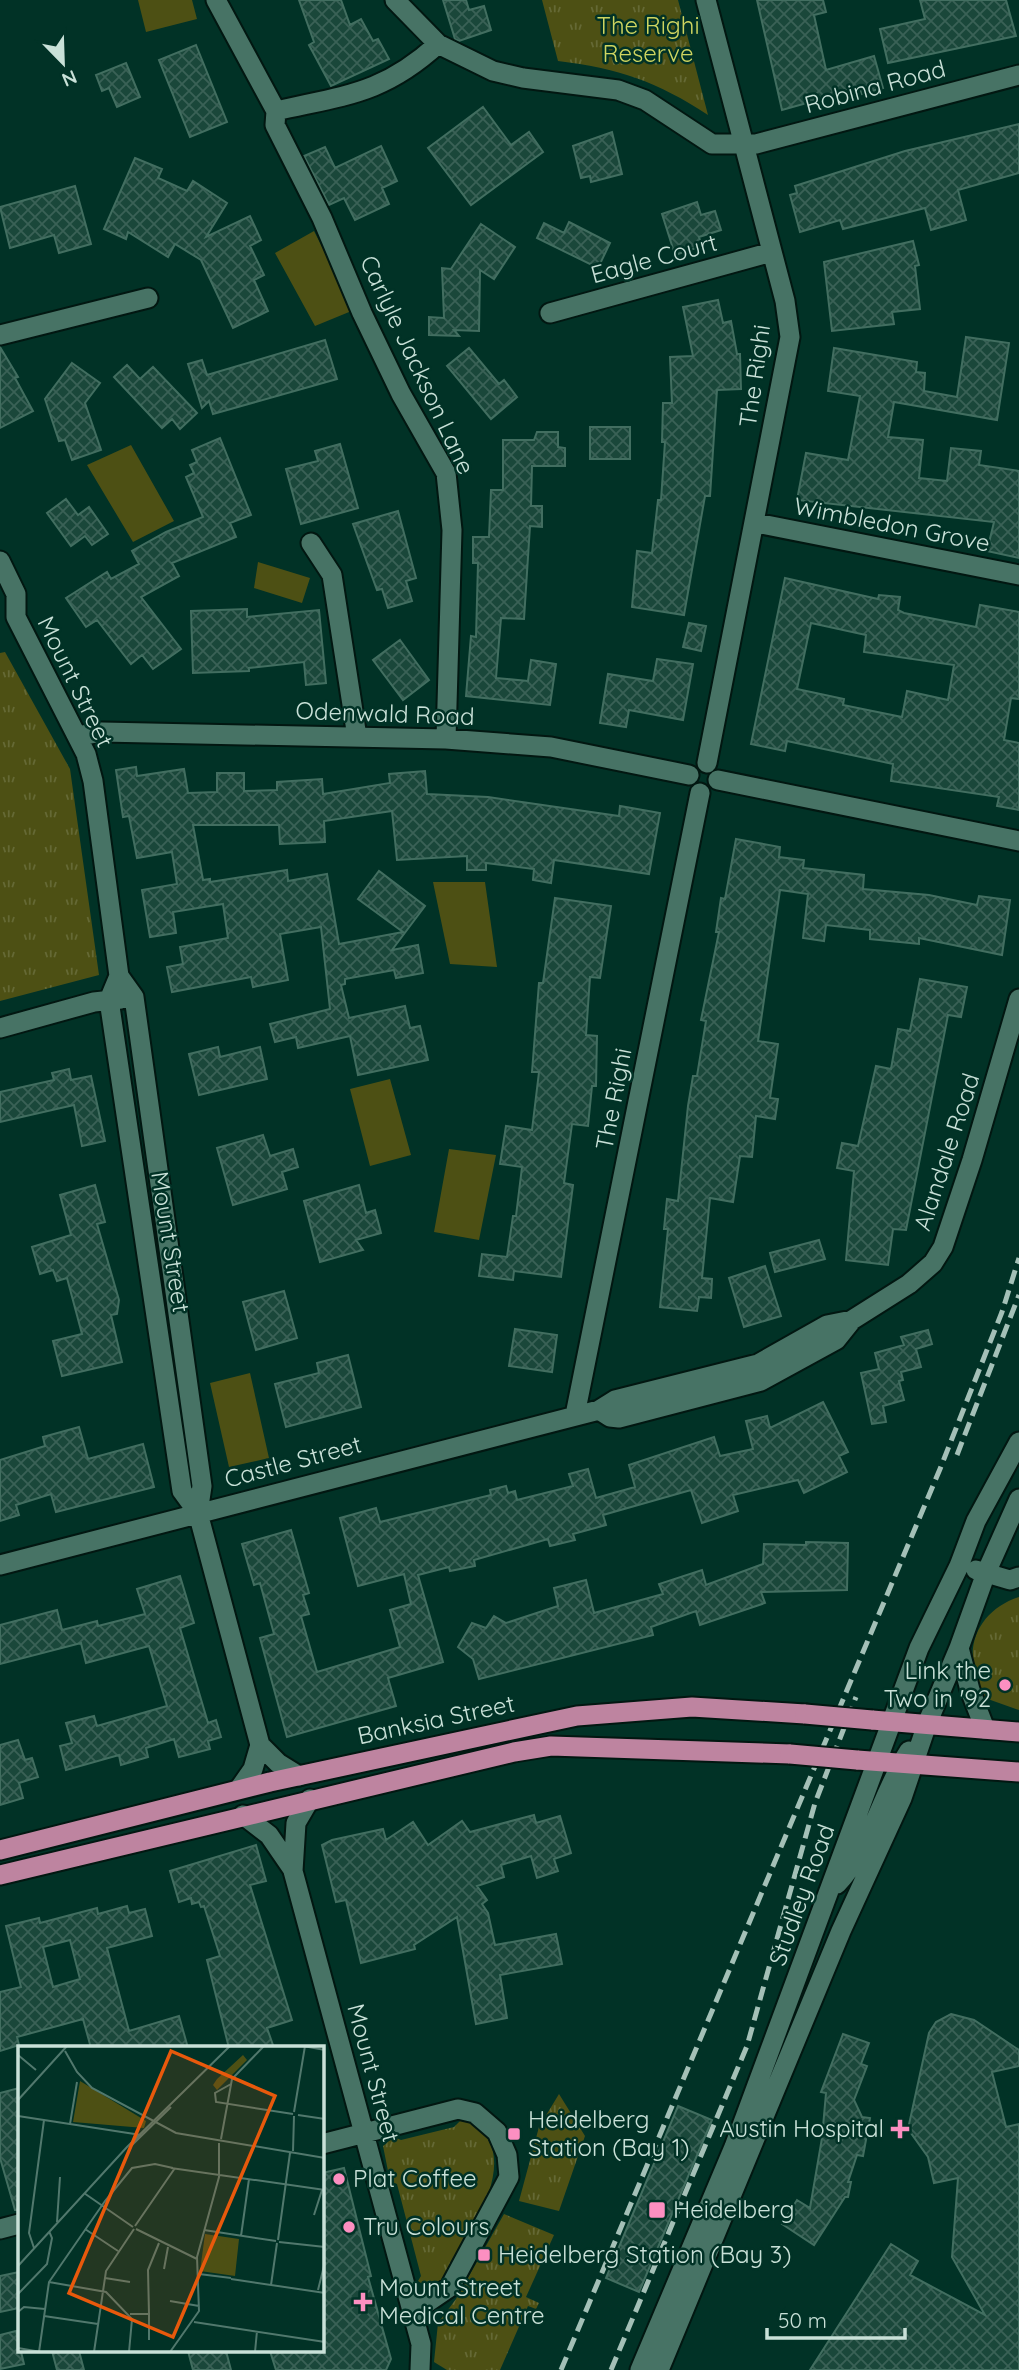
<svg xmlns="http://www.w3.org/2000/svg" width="1019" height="2370" font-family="Quicksand,sans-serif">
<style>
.green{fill:#4d5014}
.park{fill:url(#park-tufts)}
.building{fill:url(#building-cross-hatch);stroke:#426e60;stroke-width:2;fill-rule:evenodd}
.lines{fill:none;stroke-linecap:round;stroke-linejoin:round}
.minor-casing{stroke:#021711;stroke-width:23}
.tertiary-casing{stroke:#021711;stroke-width:23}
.trunk-casing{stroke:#021711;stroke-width:23}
.minor{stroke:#477365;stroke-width:19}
.tertiary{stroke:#477365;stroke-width:19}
.trunk{stroke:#be84a0;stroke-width:19}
.rail{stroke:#a4c0b7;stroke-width:5;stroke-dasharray:14 7;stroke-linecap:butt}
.trunk-bridge-casing{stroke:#021711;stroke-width:23;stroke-linecap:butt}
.trunk-bridge{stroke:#be84a0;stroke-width:19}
.poi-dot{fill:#fc8fc1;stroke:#013226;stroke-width:2.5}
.labels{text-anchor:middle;stroke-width:5;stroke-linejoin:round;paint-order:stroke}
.park-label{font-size:24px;fill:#cfd560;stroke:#013226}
.street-label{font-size:24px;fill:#c9e1d8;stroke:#013226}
.poi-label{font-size:24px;fill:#c9e1d8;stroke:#013226;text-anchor:start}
.inset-road{fill:none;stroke:#51786d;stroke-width:2}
.view{fill:#e8590c;fill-opacity:0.15;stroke:#e8590c;stroke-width:3.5}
.inset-edge{fill:none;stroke:#c9e1d8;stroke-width:3.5}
</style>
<defs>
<pattern id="park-tufts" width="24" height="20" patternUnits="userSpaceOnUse" patternTransform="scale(1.75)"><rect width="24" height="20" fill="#4d5014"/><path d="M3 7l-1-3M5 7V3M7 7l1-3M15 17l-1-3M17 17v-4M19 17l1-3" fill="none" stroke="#656935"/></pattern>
<pattern id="building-cross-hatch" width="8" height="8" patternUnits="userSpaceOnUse" patternTransform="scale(1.75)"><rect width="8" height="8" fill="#1a473a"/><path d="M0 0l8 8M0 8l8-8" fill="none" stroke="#3a6156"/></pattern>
</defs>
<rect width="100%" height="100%" fill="#013226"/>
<path class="green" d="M138,0H192L197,19L146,32Z
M314,231L354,310L315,326L275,253Z
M131,445L174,521L133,542L87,465Z
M258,562L310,578L302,603L254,588Z
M433,882H485L497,967L450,964Z
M390,1079L411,1155L370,1166L350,1089Z
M449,1149L496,1155L479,1240L434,1232Z
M250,1373L269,1458L229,1467L210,1383Z"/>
<path class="park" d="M542,0H678L708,115C658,82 618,68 558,61Z
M5,652L70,769L99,975L0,1001V653Z
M1019,1597V1710L985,1698C981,1687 974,1673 973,1660C970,1630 991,1606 1019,1597Z
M559,2094L585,2136L559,2211L519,2201L539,2127Z
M461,2120C534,2144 467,2238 445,2277L437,2283L424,2285L418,2281L421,2276L397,2184L390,2181L383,2146L394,2137L401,2140L454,2127Z
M504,2214L554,2235L526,2297L539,2303L536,2309L528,2306L500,2370H447L434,2362L438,2323L456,2299Z"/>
<path class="building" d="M299,0H341L350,25L361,19L373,41L378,39L389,59L331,86L309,45L314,42Z
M443,0H466L469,10L484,6L491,30L459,41L455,39Z
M757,0H823L826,12L814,15L826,70L874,56L883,88L862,94L860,88L782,110Z
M920,0H1006L1016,36L888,63L880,29L925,19Z
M196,45L227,122L190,137L159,60Z
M126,63L140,97L117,107L109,88L102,91L96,75Z
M483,107L511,145L529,132L543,152L471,205L428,148Z
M1019,124V173L958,190L966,220L931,230L925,208L843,229L840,220L800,232L790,195L797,193L795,186L905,151Z
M612,132L622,174L591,182L590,176L581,178L573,146Z
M381,146L397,181L382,188L389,204L355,220L344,198L329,205L304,156L325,147L335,168Z
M135,158L162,169L158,178L187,191L193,181L227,203L206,237L250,216L261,240L250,246L264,275L254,280L268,311L233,328L201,260L175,244L168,257L128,232L126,239L104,229Z
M75,186L91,244L59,253L54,235L10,248L0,207Z
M697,202L701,215L715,211L721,230L699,237L702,246L675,255L662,214Z
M569,222L610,243L598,268L537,238L544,223L564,233Z
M481,224L515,247L494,279L480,270L479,331L454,330L459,336L429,335V317L444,318L442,268L451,269Z
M913,241L919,265L915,266L920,309L892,312L894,324L832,331L824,262Z
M718,300L723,323L731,321L737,354H740L741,389L717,390L710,496H705L684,615L632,607L637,551L652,553L658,500H661L665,442H662L663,403H672L670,357L693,356L683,307Z
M966,337L1009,343L997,420L894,402L888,437L923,440L919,478L947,481L951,448L981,451L979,465L1019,471V558L987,551L994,522L797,500L806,453L848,460L860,396L828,391L834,348L917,362L916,372L925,373L924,391L957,397Z
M325,340L337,379L213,414L209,401L202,408L188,364L202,360L207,375Z
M0,347L18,377L15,378L33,411L0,428Z
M469,348L499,384L504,380L517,397L491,419L447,366Z
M72,363L100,383L85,403L101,450L72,460L65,440L59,441L45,399Z
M127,365L140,379L153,367L197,413L180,429L172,419L162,428L114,377Z
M590,427H630V459H590Z
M537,432H558V447L565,448V466H532L531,506H542V527L530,526L524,619L501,618L496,678L528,681L531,660L556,664L550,705L466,696L471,636L476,637L478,563H473V537H489L491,490H503V440H534Z
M220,438L251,515L230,523L236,537L172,563L179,576L141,597L181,649L153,669L142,655L131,664L97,620L86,627L66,598L107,572L111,579L139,564L132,551L166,532L203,517L186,477L194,473L190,465L197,462L192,450Z
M340,444L358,508L301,524L286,469L318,461L315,451Z
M66,499L78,515L89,507L108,534L92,545L85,536L71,546L47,513Z
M398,511L416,578L406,581L412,601L388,608L382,589L377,590L353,524Z
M785,578L878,599L879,595L900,597L898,610L904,613L976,627L980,605L1019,612V699L1011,698L1004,740L1019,743V810L997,806L999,797L891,781L893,764L787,741L785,751L751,744ZM811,623L866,635L864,652L954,665L948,700L907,691L902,717L843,705L844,699L797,689Z
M247,609V617L319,610L326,683L306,685L304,662L249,668V671L193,673L191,611Z
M689,623L706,626L701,651L683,647Z
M400,640L429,680L403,700L373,660Z
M657,659L693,664L683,720L629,710L626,727L600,723L608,674L653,681Z
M136,767L137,776L184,769L188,793L217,792V773H244V791L277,790V782L322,779L323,794L390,783L389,774L425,771L427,794L488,797L619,816L620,806L660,813L649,874L554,860L551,883L533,880L534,869L486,863V870H467V856L397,860L392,811L324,821L325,842L280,844L279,825H193L203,880L210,879V882L287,870L288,881L327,874L339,944L403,932L358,899L379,871L425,906L392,950L418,945L423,973L396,978L394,970L345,979V984L341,985L349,1018L405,1006L410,1028L420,1026L428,1060L358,1075L350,1036L298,1048L296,1037L275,1042L270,1024L330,1009L321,927L280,934L288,980L253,987L251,977L172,992L167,967L183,964L180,947L228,938L223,904L173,912L176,933L150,937L142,890L177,884L172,852L137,858L129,816L123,817L116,770Z
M736,839L780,847L779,857L804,860L803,868L864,875L863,889L929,895L977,905L979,896L1010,900L1002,955L919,938V944L870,939V930L826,925L824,941L803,938L808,894L780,890L758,1041L778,1044L770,1098L778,1099L775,1119L756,1116L752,1157L740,1156L733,1202L710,1198L702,1278L712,1279L711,1298L699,1297L697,1311L660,1307L668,1229H664L667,1199L678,1201L688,1106L693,1076H697L706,1021L701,1020L719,932H716L721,898L725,899Z
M555,898L611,906L600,978L590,977L586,1035L597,1036L596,1086H592L588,1126L572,1124L564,1183L573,1185L561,1277L514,1271L513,1280L479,1276L482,1254L507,1257L513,1216H516L522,1167L500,1164L506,1126L532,1130L539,1072H532L539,983H543Z
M920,979L967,987L961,1017L948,1015L906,1230L893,1229L888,1265L846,1260L854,1171L837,1168L842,1143L858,1146L876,1066L891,1069L898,1029L910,1031Z
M218,1047L220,1057L260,1047L267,1079L199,1095L189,1054Z
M69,1069L71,1080L91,1076L105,1141L82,1146L74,1105L0,1122V1092L54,1080L52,1073Z
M263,1135L270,1156L293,1149L298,1167L282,1172L287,1189L233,1205L217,1148Z
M95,1185L105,1222L97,1224L119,1300L117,1314L111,1315L122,1362L62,1376L53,1341L82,1334L67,1278L57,1281L53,1270L40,1274L32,1247L71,1235L60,1195Z
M359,1185L366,1213L375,1210L381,1233L356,1240L363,1250L320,1262L304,1201Z
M819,1240L825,1259L775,1272L770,1253Z
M765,1266L781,1316L744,1327L729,1278Z
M284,1291L297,1338L256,1350L243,1302Z
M515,1329L557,1335L552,1372L509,1366Z
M928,1330L932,1344L916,1349L921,1367L901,1372L903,1380L899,1381L904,1400L883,1406L886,1422L872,1424L861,1373L879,1369L875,1353L904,1345L901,1337Z
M348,1355L361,1407L286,1427L275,1384L319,1373L317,1363Z
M823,1402L848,1452L839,1456L847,1472L804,1493L798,1480L733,1495L738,1511L702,1523L691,1490L603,1515L606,1525L573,1534L575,1540L550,1546L548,1539L474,1560L475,1566L450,1571L449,1567L418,1575L443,1662L388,1678L396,1706L287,1737L260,1638L274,1634L260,1583L254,1585L242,1544L291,1530L309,1593L303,1595L309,1614L301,1616L317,1672L400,1647L390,1610L411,1604L404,1574L358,1586L340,1518L376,1508L380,1522L491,1495L490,1490L506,1486L508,1493L515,1491L517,1500L573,1486L569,1474L588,1469L596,1498L635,1487L629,1465L714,1437L720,1456L753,1449L746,1421L767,1416L770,1428Z
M79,1427L88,1459L143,1444L154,1487L56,1512L51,1494L16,1505L19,1515L0,1521V1460L45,1446L43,1437Z
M806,1542L848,1543L847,1590L761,1592L765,1603L700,1625L696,1611L651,1627L653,1635L479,1679L473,1659L458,1647L472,1623L486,1628L494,1616L506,1623L558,1606L554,1588L586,1580L594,1613L663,1594L659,1584L702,1570L706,1585L763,1564L764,1544L806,1545Z
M180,1576L194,1623L180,1628L208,1723L216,1720L221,1737L208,1741L210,1749L179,1757L174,1739L146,1748L148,1757L121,1765L119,1755L66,1770L60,1746L72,1743L66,1723L94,1716L97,1726L167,1706L149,1646L86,1663L81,1643L0,1664V1625L57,1610L62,1630L97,1621L98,1626L145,1614L137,1589Z
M18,1740L25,1760L32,1758L38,1777L19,1783L23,1798L0,1805V1745Z
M534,1815L536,1823L560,1816L571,1853L554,1859L558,1871L537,1878L531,1856L501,1865L504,1877L477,1886L487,1900L482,1904L488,1913L495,1945L556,1934L562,1964L500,1975L507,2018L476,2024L457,1917L414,1945L415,1949L361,1963L346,1900L336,1902L322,1845L332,1840L383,1829L386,1840L413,1822L428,1845L462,1821L470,1832Z
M256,1845L266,1881L250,1885L292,2020L267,2028L274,2048H229L207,1960L220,1956L204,1906L201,1907L199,1902L192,1904L191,1898L179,1902L170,1871Z
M127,1906L129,1913L145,1909L152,1936L107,1948L129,2031L179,2016L188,2048H91L83,2019L17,2037L19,2045L0,2051V1992L21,1987L6,1926L39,1918L40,1923L97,1908L98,1914ZM70,1940L80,1979L53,1987L43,1947Z
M951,2014L974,2020L1019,2050V2066L992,2072L1006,2127L1019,2124V2370H810L891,2244L918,2261L910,2275L985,2315L952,2257L958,2178L934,2183L928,2157L908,2129L929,2033L936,2022Z
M843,2034L869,2043L861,2064L867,2066L854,2100L862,2117L870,2118L863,2156L857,2155L848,2182H851L848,2197H845L814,2245L782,2224L797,2200L810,2208L822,2138L826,2093L821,2092Z
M19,2088V2210H15L0,2158V2093Z
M678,2106L712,2120L639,2292L606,2278Z
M344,2168L371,2276L368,2277L391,2359L386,2370H276L270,2351H322V2173Z
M19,2272V2308L0,2312V2276Z
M16,2331L24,2364L0,2369V2335Z
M52,2351H79L84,2370H57Z
M188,2351H226L231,2370H193Z"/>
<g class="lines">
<defs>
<path id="minor" d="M216,0L276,111C346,95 383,94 438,44
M395,0L438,44L493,71L523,78L618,90L645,100L712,144H756L1019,75
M706,0L785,301L790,337L707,763
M276,111L275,125L322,218L362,313L401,394L446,473L452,530L446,739
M550,313L772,252
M0,335L148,298
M756,523L1019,575
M311,543L332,575L357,737
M0,561L16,594V617L86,754L93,781L119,976L134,997L202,1486L198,1513
M77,736L102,732L446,739L551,747L689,775
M718,780L1019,841
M119,976L109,1000L182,1491L198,1513L260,1745L278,1763L299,1776
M0,1028L94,1002L121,999
M599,1410L610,1417L619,1418L761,1381L836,1340L852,1320L909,1284L933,1263L943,1247L972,1160L1019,999
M575,1415L700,793
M0,1565L599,1410L615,1400L758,1364L827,1325L852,1320
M239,1789L253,1769L260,1745
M310,1799L296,1823L293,1871L421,2344L420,2370
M243,1815L269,1835L293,1870
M322,2144L458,2109L475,2113L497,2132L507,2155L509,2177L450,2287L412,2313
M0,2229L19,2224"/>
<path id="tertiary" d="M976,1570L1010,1580L1019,1577
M959,1648L970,1690L985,1729
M837,1884C871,1848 882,1793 909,1751
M640,2370L734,2147L919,1648L959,1566L976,1521L1019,1442
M659,2370L841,1931L902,1798L927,1724L959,1648L986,1573L1019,1499"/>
<path id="trunk" d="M872,1720L1019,1732
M857,1760L1019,1772
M0,1850L270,1782L577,1716L692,1707L805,1714
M0,1875L514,1752L551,1746L790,1754"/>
</defs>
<use href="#minor" class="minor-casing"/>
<use href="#tertiary" class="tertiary-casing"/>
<use href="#trunk" class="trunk-casing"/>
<use href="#minor" class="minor"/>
<use href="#tertiary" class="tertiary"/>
<use href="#trunk" class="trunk"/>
<path class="rail" d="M957,1455L1019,1295
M561,2370L940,1469L1002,1312L1019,1258
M611,2370L747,2046L815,1803L856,1697"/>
<defs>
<path id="trunk-bridge" d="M805,1714L872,1720
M790,1754L857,1760"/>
</defs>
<use href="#trunk-bridge" class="trunk-bridge-casing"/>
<use href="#trunk-bridge" class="trunk-bridge"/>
</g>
<g class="poi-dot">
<circle cx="1005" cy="1685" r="7"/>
<path d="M896.5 2118.5h7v7h7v7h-7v7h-7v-7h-7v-7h7z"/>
<rect x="507" y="2127" width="14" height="14" rx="3.5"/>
<circle cx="339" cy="2179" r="7"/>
<rect x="648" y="2201" width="18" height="18" rx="3.5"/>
<circle cx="349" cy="2227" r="7"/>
<rect x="477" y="2248" width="14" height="14" rx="3.5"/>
<path d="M359.5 2291.5h7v7h7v7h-7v7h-7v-7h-7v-7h7z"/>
</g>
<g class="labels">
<g class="park-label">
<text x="648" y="34">The Righi<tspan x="648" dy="28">Reserve</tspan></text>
</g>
<g class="street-label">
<text transform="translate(875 87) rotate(-15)" y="8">Robina Road</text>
<text transform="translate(654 259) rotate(-15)" y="8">Eagle Court</text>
<text transform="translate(417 365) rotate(65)" y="8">Carlyle Jackson Lane</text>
<text transform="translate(755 376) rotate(-82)" y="8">The Righi</text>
<text transform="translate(892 525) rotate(11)" y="8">Wimbledon Grove</text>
<text transform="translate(75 682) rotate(64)" y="8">Mount Street</text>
<text transform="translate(385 714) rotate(2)" y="8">Odenwald Road</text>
<text transform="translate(614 1099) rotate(-79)" y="8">The Righi</text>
<text transform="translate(947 1152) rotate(-72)" y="8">Alandale Road</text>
<text transform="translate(170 1242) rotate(81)" y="8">Mount Street</text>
<text transform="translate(293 1462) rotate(-15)" y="8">Castle Street</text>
<text transform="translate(436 1720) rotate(-12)" y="8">Banksia Street</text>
<text transform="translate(802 1895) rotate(-70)" y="8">Studley Road</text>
<text transform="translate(373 2073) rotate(75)" y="8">Mount Street</text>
</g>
<g class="poi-label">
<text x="991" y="1679" text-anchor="end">Link the<tspan x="991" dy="28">Two in '92</tspan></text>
<text x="528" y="2128">Heidelberg<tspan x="528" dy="28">Station (Bay 1)</tspan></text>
<text x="884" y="2137" text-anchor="end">Austin Hospital</text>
<text x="353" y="2187">Plat Coffee</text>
<text x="673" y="2218">Heidelberg</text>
<text x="363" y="2235">Tru Colours</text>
<text x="498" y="2263">Heidelberg Station (Bay 3)</text>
<text x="379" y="2296">Mount Street<tspan x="379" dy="28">Medical Centre</tspan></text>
</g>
</g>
<g transform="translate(18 2046)">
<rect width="306" height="306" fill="#013226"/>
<path d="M225,9L229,14L199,44L195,39L199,33ZM62,35L128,75L126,82L55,76ZM187,188L221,193L217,230L182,225Z" fill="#4d5014"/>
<path class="inset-road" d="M285,0L307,4M47,5L59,26L74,42L158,87L307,112M0,9L18,24M213,38L197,47L198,56L275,68M0,54L49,0M276,66L287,0M280,69L307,73M0,70L123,89M52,78L59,36M203,93L214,33L246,0M114,99L153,61M275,105L276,70M153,122L307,144M66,147L115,181M296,169L304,144M39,176L42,131M117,180L157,122M67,183L100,205M118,183L179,213M186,184L258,195M223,190L231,133M260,194L272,107M261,196L307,201M16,202L11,187L26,74M0,220L109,101L212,0M146,223L150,201M181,228L213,232M87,232L112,236M213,233L307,247M31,236L88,246L114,273L111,306M253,239L259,197M300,244L307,216M0,248L29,218L34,192L31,185M152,255L181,260M0,266L6,261L27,263M112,268H131V294M131,268L130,224L141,197M26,270L80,278M176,276L307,296M0,302L23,306M21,306L31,236L87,155L114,122L137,118L155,122M76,306L88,225L116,183M152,306L181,265L179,211L201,131V97M237,306L239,285"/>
<path class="view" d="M153,5L257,50L155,291L51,247Z"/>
<rect width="306" height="306" class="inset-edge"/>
</g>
<g transform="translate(63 63) rotate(157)" stroke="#013226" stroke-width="5" paint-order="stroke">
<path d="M0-5L12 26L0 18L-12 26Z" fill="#c9e1d8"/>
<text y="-10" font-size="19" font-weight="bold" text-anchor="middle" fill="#c9e1d8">N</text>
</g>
<path d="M767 2328v10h138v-10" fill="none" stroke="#c9e1d8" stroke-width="3.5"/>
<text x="778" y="2328" font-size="21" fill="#c9e1d8" stroke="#013226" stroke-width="5" paint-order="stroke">50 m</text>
</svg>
